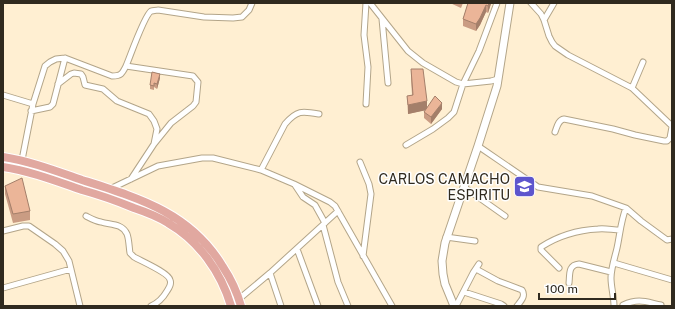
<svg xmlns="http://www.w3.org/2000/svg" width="675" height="309" font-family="'Public Sans',sans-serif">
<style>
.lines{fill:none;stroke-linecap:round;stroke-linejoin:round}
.street-casing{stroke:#b3a589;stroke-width:7}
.secondary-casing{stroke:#b3a589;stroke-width:9}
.primary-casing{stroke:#fff;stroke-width:10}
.street{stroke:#fff;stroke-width:5}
.secondary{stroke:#fff;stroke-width:7}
.primary{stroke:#e1a8a0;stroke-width:8}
.wall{fill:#ca9c83}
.shaded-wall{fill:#a47f6a}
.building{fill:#ebb598;stroke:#a47f6a}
.labels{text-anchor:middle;stroke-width:3;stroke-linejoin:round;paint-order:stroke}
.poi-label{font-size:14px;fill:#302a1f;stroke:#fefefe;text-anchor:end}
</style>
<rect width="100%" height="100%" fill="#ffefd2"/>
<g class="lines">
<defs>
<path id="street" d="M366,3L364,35L368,67L366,104
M370,3L408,51L423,63L456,82L463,84L491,81L498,79
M531,3L541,14L544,20L549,36L552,42L555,46L568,55L632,88L672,126
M382,19L388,83
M544,20L554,3
M126,66C130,57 144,16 151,11C152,11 157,10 158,10L204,17L233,18L242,17L249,10L252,3
M58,84L71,74L74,73L81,74L83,77L85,85L103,89L117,101L149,114L154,121L157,129L154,144L131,179
M632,88L643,62
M3,95L33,104
M31,111L50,107L53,104L65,58
M555,132C557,127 558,120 564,119L613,129L635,135L664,141H667L670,138L672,127
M406,145L433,129L448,118L454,112L463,84L479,51L497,3
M478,146L538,187L592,196L626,208L641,221L667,240L672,239
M22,160L33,104L45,66L50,62L56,59L65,58L112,76C121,76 122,74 126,66L193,76L198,82L196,102L193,106L171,123L154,144
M360,162L369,184L371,194L363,256
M261,170L285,124C297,110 302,111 319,114
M295,185L303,197L315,205L325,223
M464,187L505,216
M110,189L158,166L202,158H213L261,170L294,184L330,202L335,206L392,306
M86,216C90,218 95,221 101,222C110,225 122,223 127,234C129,239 129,247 130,253L134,257C141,261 169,273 170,280C172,284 169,288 167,291C163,298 158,303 151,306
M323,225L338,282L348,306
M3,231L23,226H29L55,244L63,251L69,261L80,306
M446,237L475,241
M297,249L318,306
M614,263L672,280
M559,268L541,250V247C558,236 578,230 598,229C605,228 613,230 620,230
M476,269L498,281L522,290C526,296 521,301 517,306
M270,273L281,306
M569,283C570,274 568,265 579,264L611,272
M3,288L71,269
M464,292L501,304L504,306
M239,299L270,273L338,211
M623,305C639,298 646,302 661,305
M456,306L473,273L479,264
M614,306C614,297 611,287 611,278C611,268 615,257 617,248C620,234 621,220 626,208"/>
<path id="secondary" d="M454,306L445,284L443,274L442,261L445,243L478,146L497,86L510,3"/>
<path id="primary" d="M3,157C30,161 56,171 82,180C139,198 191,213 223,267C231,279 237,292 241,306
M3,167C30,171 56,181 82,190C100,195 117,201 134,208C146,212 157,216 168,223C199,241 221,272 231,306"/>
</defs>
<use href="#street" class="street-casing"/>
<use href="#secondary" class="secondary-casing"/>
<use href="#primary" class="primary-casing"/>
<use href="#street" class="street"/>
<use href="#secondary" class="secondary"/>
<use href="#primary" class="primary"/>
</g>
<path class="wall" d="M450,3H463L461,8Z
M468,3H491L488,13L486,12L480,25L476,31L463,26V19Z
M411,69L427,107L442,109L431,124L424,118V112L425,110L408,114L407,96L412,95L411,78Z
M160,78L157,89L154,87V90L150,89V85Z
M5,186L30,211V220L13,223L5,194Z"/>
<path class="shaded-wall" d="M489,3H491V4L488,13V6Z
M486,5V12L480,25L476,31V24Z
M160,74V78L157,89V84Z
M427,101V110L408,114V105Z
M442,103V109L431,124V117Z"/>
<path class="building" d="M468,3H489L488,6L486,5L480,18L476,24L463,19Z
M411,69H423L427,101L408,105L407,96L413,95Z
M152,72L160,74L157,84L154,83V86L150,85Z
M435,96L442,103L431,117L424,112Z
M22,178L30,211L13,214L5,186Z"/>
<defs>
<symbol id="school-square" viewBox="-11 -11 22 22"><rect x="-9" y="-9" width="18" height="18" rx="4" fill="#5d55cd" stroke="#fefefe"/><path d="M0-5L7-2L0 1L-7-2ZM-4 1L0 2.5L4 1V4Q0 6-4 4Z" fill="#fff"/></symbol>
</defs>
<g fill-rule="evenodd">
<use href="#school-square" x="512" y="174" width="25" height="25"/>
</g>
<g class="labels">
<g class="poi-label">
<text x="510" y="184">CARLOS CAMACHO<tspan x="510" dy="16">ESPIRITU</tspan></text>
</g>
</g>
<rect width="675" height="309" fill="none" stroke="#302a1f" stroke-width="8"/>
<path d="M539 293v6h76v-6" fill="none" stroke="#302a1f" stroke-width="2"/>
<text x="545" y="293" font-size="12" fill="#302a1f" stroke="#fefefe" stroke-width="3" paint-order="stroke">100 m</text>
</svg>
